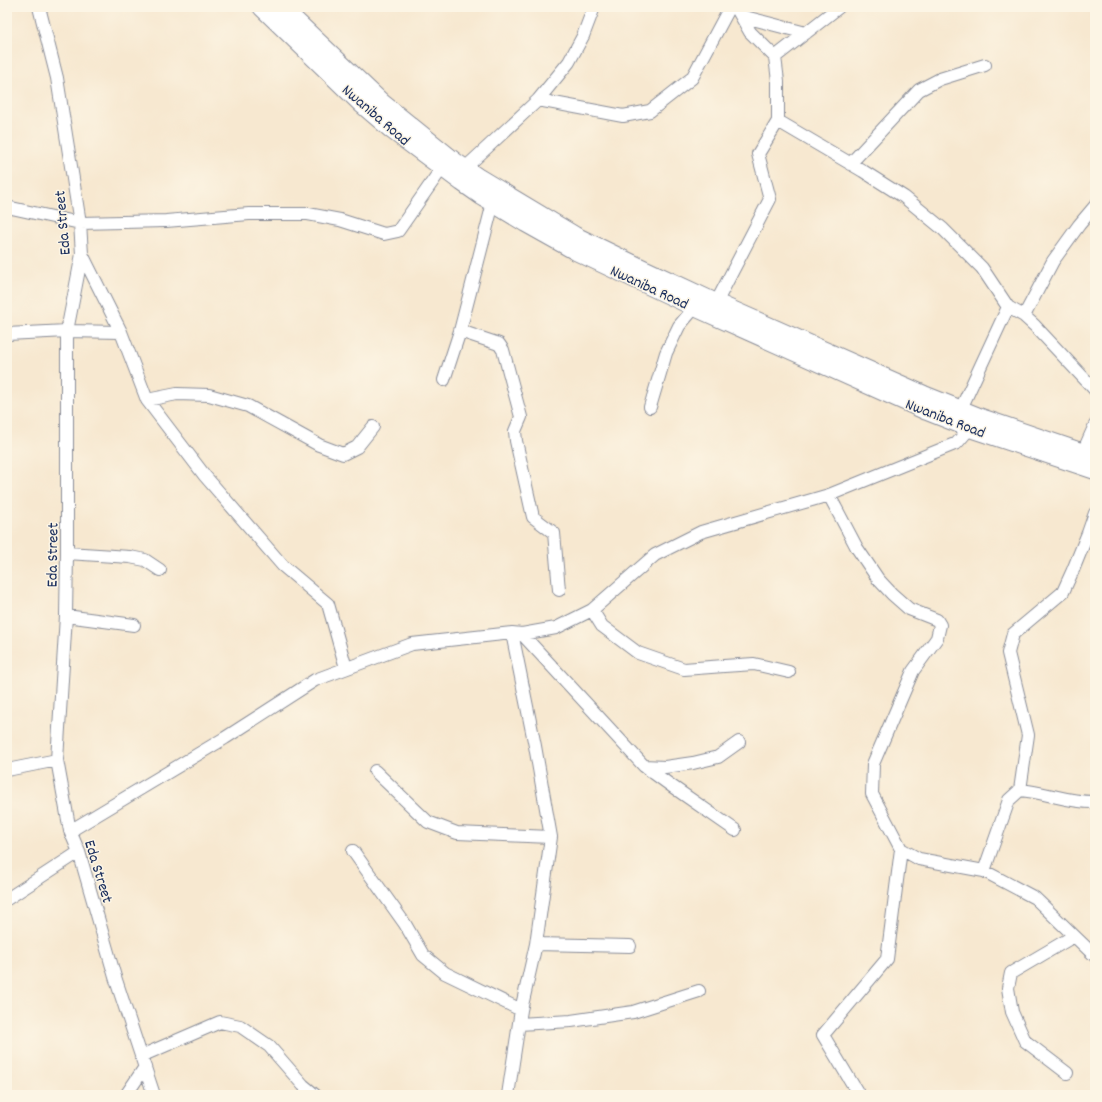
<svg xmlns="http://www.w3.org/2000/svg" width="1102" height="1102" font-family="Dekko,sans-serif">
<style>
.lines{fill:none;stroke-linecap:round;stroke-linejoin:round}
.minor-casing{stroke:#898c97;stroke-width:14}
.secondary-casing{stroke:#898c97;stroke-width:20}
.minor{stroke:#fff;stroke-width:12}
.secondary{stroke:#fff;stroke-width:18}
.labels{text-anchor:middle;stroke-width:3;stroke-linejoin:round;paint-order:stroke}
.street-label{font-size:16px;fill:#1b2f5e;stroke:#fcf5e5}
</style>
<rect width="100%" height="100%" fill="#fcf5e5"/>
<filter id="ink" filterUnits="userSpaceOnUse"><feTurbulence type="fractalNoise" baseFrequency=".025" numOctaves="2"/><feDisplacementMap in="SourceGraphic" scale="8" xChannelSelector="R" yChannelSelector="G"/><feConvolveMatrix kernelMatrix="1 2 1 2 8 2 1 2 1" color-interpolation-filters="sRGB"/></filter>
<filter id="wash" filterUnits="userSpaceOnUse"><feTurbulence type="fractalNoise" baseFrequency=".012" numOctaves="4" result="noise"/><feDisplacementMap in="SourceGraphic" scale="16" xChannelSelector="R" yChannelSelector="G"/><feGaussianBlur stdDeviation="0.9" result="paint"/><feColorMatrix in="noise" values="0 0 0 0 0 0 0 0 0 0 0 0 0 0 0 0 0 1.4 0 .05"/><feComposite in="paint" operator="in"/></filter>
<g filter="url(#wash)">
<rect width="100%" height="100%" fill="#f7e8d0"/>
</g>
<g filter="url(#ink)">
<g class="lines">
<defs>
<path id="minor" d="M39,7L57,78L80,223L82,254L67,331V553L66,616L57,760L70,831L79,852L115,977L154,1095
M741,16L806,33
M775,57L839,7
M538,100L623,116L650,111L692,78L730,7
M778,121L863,171L904,197L943,229L982,268L1008,307L958,415
M850,164L919,90L940,79L985,65
M464,169L538,100L569,62L583,36L594,7
M7,207L80,223L166,221L249,214H308L340,220L384,234L398,231L442,168
M82,254L121,332L147,400L205,476L283,566L328,604L346,668
M716,303L770,199L758,154L778,121V81L775,57L750,32L736,7
M1008,307L1024,316L1035,326L1095,390
M1024,316L1053,261L1079,225L1095,206
M460,331L499,344L503,350L521,417L515,431L516,441L533,517L554,533L559,590
M7,334L67,331L121,332
M444,380L460,331L493,203
M147,400L177,394L209,395L248,406L319,445L343,454L357,447L373,427
M650,407L666,353L679,326L695,307
M1083,452L1095,425
M829,495L857,548L878,579L892,594L909,609L937,620L940,625L937,638L913,671L873,764L872,794L901,849L919,859L984,871L1035,898L1095,956
M67,553L130,557L145,560L160,570
M592,610L602,626L638,653L684,669L724,666L754,664L789,672
M66,616L134,625
M522,634L644,766L673,787L735,830
M644,766L665,767L693,763L718,757L739,742
M7,770L57,760
M375,771L428,822L457,833L551,837
M1020,790L1028,735L1008,653L1013,634L1063,592L1073,570L1088,533L1095,513
M70,831L225,738L315,680L412,644L512,633L522,634L556,628L592,610L655,555L701,532L829,495L957,443L970,428
M353,851L405,924L423,955L445,973L521,1010
M984,871L1009,800L1020,790C1045,792 1070,803 1095,802
M7,899L79,852
M536,944L630,946
M519,1024L571,1021L633,1012L699,991
M141,1056L220,1022L240,1026L269,1046L303,1085L315,1095
M1067,1073L1025,1041L1012,1012L1008,988L1011,973L1074,936
M126,1095L145,1067
M508,1095L521,1010L536,944L551,837L535,746L512,633
M859,1095L823,1035L887,959L895,896L901,849"/>
<path id="secondary" d="M262,7L363,105L391,129L462,182L482,196L526,223L576,251L695,307L927,411L970,428L1095,470
M281,7L382,103L455,162L477,177L575,236L637,266L716,303L924,395L984,419L1095,457"/>
</defs>
<use href="#minor" class="minor-casing"/>
<use href="#secondary" class="secondary-casing"/>
<use href="#minor" class="minor"/>
<use href="#secondary" class="secondary"/>
</g>
</g>
<g class="labels">
<g class="street-label">
<text transform="translate(377 114) rotate(41)" y="6">Nwaniba Road</text>
<text transform="translate(61 223) rotate(-95)" y="6">Eda Street</text>
<text transform="translate(650 286) rotate(25)" y="6">Nwaniba Road</text>
<text transform="translate(946 417) rotate(21)" y="6">Nwaniba Road</text>
<text transform="translate(51 555) rotate(-89)" y="6">Eda Street</text>
<text transform="translate(100 871) rotate(73)" y="6">Eda Street</text>
</g>
</g>
<rect width="1102" height="1102" fill="none" stroke="#fcf5e5" stroke-width="24"/>
</svg>
